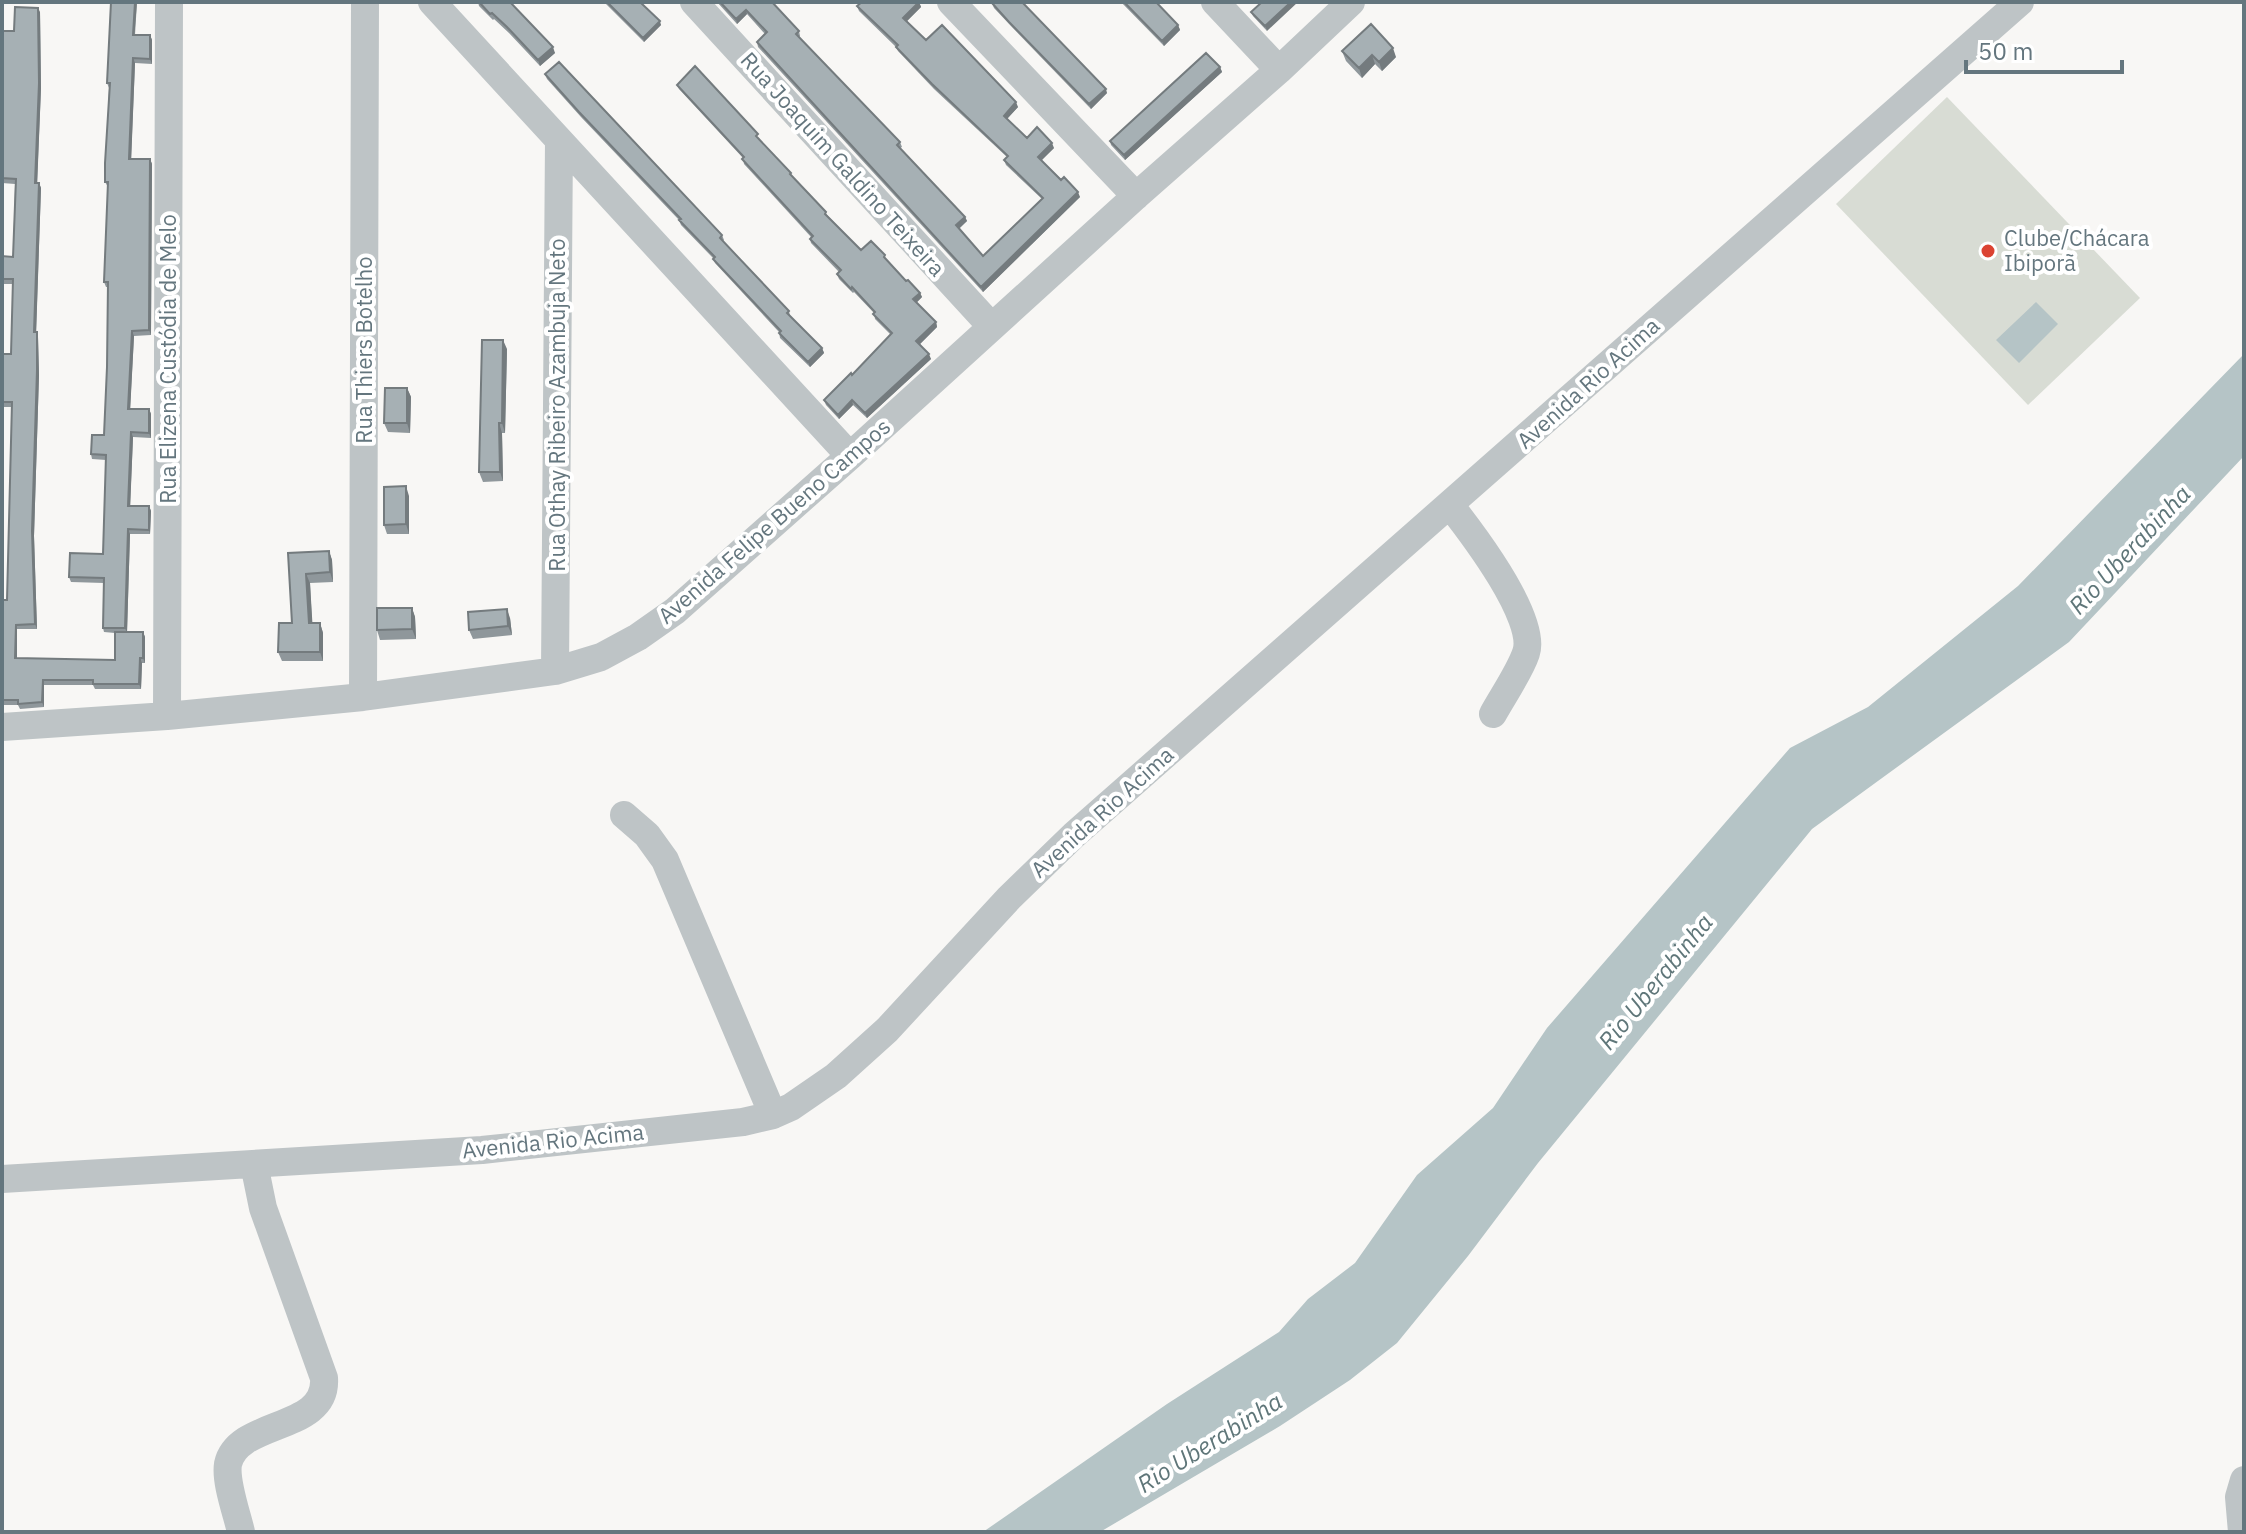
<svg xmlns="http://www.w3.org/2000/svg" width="2246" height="1534" font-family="'IBM Plex Sans',sans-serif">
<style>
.green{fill:#d8dcd4}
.water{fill:#b5c4c6}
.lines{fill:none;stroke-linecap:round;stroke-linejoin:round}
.minor{stroke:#bec4c6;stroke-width:28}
.wall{fill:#8f979b}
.shaded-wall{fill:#747b7e}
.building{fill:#a6b0b4;stroke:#747b7e;stroke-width:2}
.poi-dot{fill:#db4332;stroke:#fff;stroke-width:3}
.labels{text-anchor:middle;stroke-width:8;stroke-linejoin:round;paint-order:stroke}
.street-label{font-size:22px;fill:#64767e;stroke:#fff}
.poi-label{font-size:22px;fill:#64767e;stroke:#fff;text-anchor:start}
.water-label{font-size:24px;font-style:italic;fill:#5f7679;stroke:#fff}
</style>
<rect width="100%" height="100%" fill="#f8f7f5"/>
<path class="green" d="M1947,97L2140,298L2028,405L1836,204Z"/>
<path class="water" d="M2036,302L2058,324L2019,363L1996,340Z
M2244,354V456L2069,642L1812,829L1538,1163L1468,1256L1397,1343L1350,1380L1280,1426L1100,1532H983L1167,1404L1279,1332L1308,1299L1355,1263L1417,1175L1493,1108L1547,1028L1790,748L1868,707L2018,586Z"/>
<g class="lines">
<path class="minor" d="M432,2L850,456
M694,2L992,327
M951,2L1136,196
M1215,2L1279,70
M1450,505C1472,533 1538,619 1526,653C1520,671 1503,696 1493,714
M555,671L559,140
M363,697L365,2
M167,716L169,2
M2,727L167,716L363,697L555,671L601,657L638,637L675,611L850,456L1136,196L1279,70L1351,2
M624,815L647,835L665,860L773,1115
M2,1179L482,1150L743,1122L773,1115L791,1107L836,1076L887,1030L1009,898L1074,835L2020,2
M241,1532C237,1514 225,1482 228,1464C238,1419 328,1432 324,1378L263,1208L254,1164
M2242,1532L2239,1497L2244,1480"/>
</g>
<path class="wall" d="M137,2L135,35H150L152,40V64L135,63L131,159H150L152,164L151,335L134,336L130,409H149L151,414V438L133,437L130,506H149L151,511L150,534H130L127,632H143L145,637V663H142L141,689H95L93,685H44V707L20,709L18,705H2V600H7L12,407H2V354H11L13,284H2V256L13,257L15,184L2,183V31H14L40,12L41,88L37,183H39L41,188L36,332L38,337L39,375L34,536L37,629H17V658L115,660V633L104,632L103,628L104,583L71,582L69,577L103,554L106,460L92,459L91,454L104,435L107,367L108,287H106L104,282L108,187L105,182L109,88L107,83Z
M478,2H510L555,53L540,66L509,33L494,19L493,20L479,6Z
M604,2H640L661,25L644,42Z
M717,2H772L799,31L800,36L799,37L900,142L902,147L900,148L965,217L967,221L959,229L983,256L1042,199L1006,165L1004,160L1007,157L934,89L898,51L896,47L859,11L857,6L919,2L921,7L907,21L926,40L1018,107L1007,119L1027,138L1054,148L1041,160L1080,197L983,292L758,47L757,42L765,34L747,14L737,24Z
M1121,2H1156L1178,25L1180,30L1164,46Z
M1262,2L1267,31L1253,16L1251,12Z
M992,3L1107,93L1091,109L1011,26L994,8Z
M1342,51L1396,57L1382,71L1375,64L1362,78L1346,61Z
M1220,67L1222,72L1125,160L1111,145L1110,141Z
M545,74L722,235L724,240L723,241L789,311L790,316L822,348L824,353L810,367L780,338L779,332L715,263L713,258L681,225L679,220L581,117L547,79Z
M677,85L760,139H759L828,216L861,250L887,260L906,281L920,293L922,297L916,303L936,322L937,327L920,344L931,359L867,418L853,405L839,419L826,405L824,400L852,375L891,335L875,319L874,313L854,292L853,293L839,279L837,274L839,272L811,243L810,239L811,237L744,164L743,158L679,89Z
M507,349L505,433H502L503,481L483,482L479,472Z
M407,388L411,397L410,433L388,432L384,423Z
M409,496V534H387L384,525Z
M329,551L332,560L333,582L310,583L312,623H320L323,633V661H282L278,652L292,623L288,553Z
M412,608L415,617L416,639L380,640L377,630Z
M510,618L512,635L473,639L469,630Z"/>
<path class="shaded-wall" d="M135,2H137L134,40L133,35Z
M919,2L921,7L905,23L903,18Z
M1291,2H1298L1267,31L1265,26Z
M38,8L40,12L41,88L37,188L35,183Z
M746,10L747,14L737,24L736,19Z
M660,21L661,25L644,42L643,38Z
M1178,25L1180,30L1164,46L1162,41Z
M150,35L152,40V64L150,59Z
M553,47L555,53L540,66L538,60Z
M1393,48L1396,57L1382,71L1379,62Z
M1372,55L1375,64L1362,78L1359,68Z
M133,58L135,63L131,164L129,159Z
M1220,67L1222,72L1125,160L1124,155Z
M1106,89L1107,93L1091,109L1089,104Z
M1016,102L1018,107L1006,120L1004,116Z
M1052,143L1054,148L1040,162L1038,157Z
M150,159L152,164L151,335L149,330Z
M39,183L41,188L36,337L34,332Z
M1078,192L1080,197L983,292L981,287Z
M965,217L967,221L957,230L956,225Z
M920,293L922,297L915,304L913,299Z
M936,322L937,327L918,346L916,341Z
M132,331L134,336L130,413L128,409Z
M37,332L38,337L39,375L34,536L37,629L35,624L32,531Z
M503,340L507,349L505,433L502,423Z
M822,348L824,353L810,367L808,362Z
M929,354L931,359L867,418L865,413Z
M407,388L411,397L410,433L407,423Z
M852,400L853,405L839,419L838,415Z
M149,409L151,414V438L149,433Z
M499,423L502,433L503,481L500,472Z
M131,432L133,437L130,511L128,506Z
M406,486L409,496V534L406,524Z
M149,506L151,511L150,534L149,530Z
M128,529L130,534L127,633L125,628Z
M329,551L332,560L333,582L330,572Z
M306,574L310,583L313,633L309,623Z
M412,608L415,617L416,639L412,629Z
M507,609L510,618L512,635L508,626Z
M320,623L323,633V661L320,652Z
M16,625L17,629V663L15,658Z
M143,632L145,637V663L143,658Z
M140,658L142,663L141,689L139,684Z
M43,680L44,685V707L42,702Z"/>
<path class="building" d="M111,2H135L133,35H150V59L133,58L129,159H150L149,330L132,331L128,409H149V433L131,432L128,506H149V530L128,529L125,628H103L104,578L69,577L70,553L103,554L106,455L91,454L92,435H104L107,367L108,282H104L108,182H105V163L110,83H107Z
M479,2H510L553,47L538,60L507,27L492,13L490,14Z
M607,2H640L660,21L643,38Z
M720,2H772L799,31L796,34L900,142L897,145L965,217L956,225L983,256L1043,198L1004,160L1008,156L932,84L896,47L898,45L857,6L862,2H919L903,18L926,40L942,25L1016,102L1004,116L1027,138L1037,127L1052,143L1038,157L1061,180L1064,177L1078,192L981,287L757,42L767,32L746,10L736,19Z
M994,2H1022L1106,89L1089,104L1009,22L992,3Z
M1124,2H1156L1178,25L1162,41Z
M1262,2H1291L1265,26L1251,12Z
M15,7L38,8L39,83L35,183H39L34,332H37V370L32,531L35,624L16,625L15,658L115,660V632H143V658H140L139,684H93V680H43L42,702L18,704V700H2V600H7L12,402H2V354H11L13,279H2V256L13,257L16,179L2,178V31H14Z
M1371,24L1393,48L1379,62L1372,55L1359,68L1342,51Z
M1206,53L1220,67L1124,155L1110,141Z
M559,62L722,235L720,238L789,311L787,313L822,348L808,362L779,333L781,331L713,259L715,257L679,220L681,219L579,112L545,74Z
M695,66L758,134L756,136L791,173L790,174L826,212L825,214L861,250L871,241L885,255L884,257L906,281L908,280L920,293L913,299L936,322L916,341L929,354L865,413L852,400L838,415L824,400L851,373L852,375L892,333L873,314L875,312L852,287L851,289L837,274L841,270L810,239L813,236L742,159L744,157L677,85Z
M482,340H503L502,423H499L500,472H479Z
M385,388H407V423H384Z
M406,486V524L384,525V487Z
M329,551L330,572L306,574L309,623H320V652H278L279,623H292L288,553Z
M377,608H412V629L377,630Z
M507,609L508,626L469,630L468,612Z"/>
<circle class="poi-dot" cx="1988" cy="251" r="8"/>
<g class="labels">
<g class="street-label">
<text transform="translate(843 164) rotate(48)" y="8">Rua Joaquim Galdino Teixeira</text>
<text transform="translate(364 350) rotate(-90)" y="8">Rua Thiers Botelho</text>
<text transform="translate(168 359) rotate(-90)" y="8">Rua Elizena Custódia de Melo</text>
<text transform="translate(1588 383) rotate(-42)" y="8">Avenida Rio Acima</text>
<text transform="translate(557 405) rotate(-90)" y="8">Rua Othay Ribeiro Azambuja Neto</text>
<text transform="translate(774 521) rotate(-41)" y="8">Avenida Felipe Bueno Campos</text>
<text transform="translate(1102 812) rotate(-42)" y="8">Avenida Rio Acima</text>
<text transform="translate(553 1141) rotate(-6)" y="8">Avenida Rio Acima</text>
</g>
<g class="poi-label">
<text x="2004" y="246">Clube/Chácara<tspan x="2004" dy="25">Ibiporã</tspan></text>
</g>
<g class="water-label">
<text transform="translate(2130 550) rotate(-47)" y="8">Rio Uberabinha</text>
<text transform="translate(1656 982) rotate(-51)" y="8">Rio Uberabinha</text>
<text transform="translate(1210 1443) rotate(-32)" y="8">Rio Uberabinha</text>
</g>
</g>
<rect width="2246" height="1534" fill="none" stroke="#64767e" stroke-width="8"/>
<path d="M1966 60v12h156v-12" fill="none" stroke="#64767e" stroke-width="4"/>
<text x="1978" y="60" font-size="24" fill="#64767e" stroke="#ffffff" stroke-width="6" paint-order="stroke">50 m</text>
</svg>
